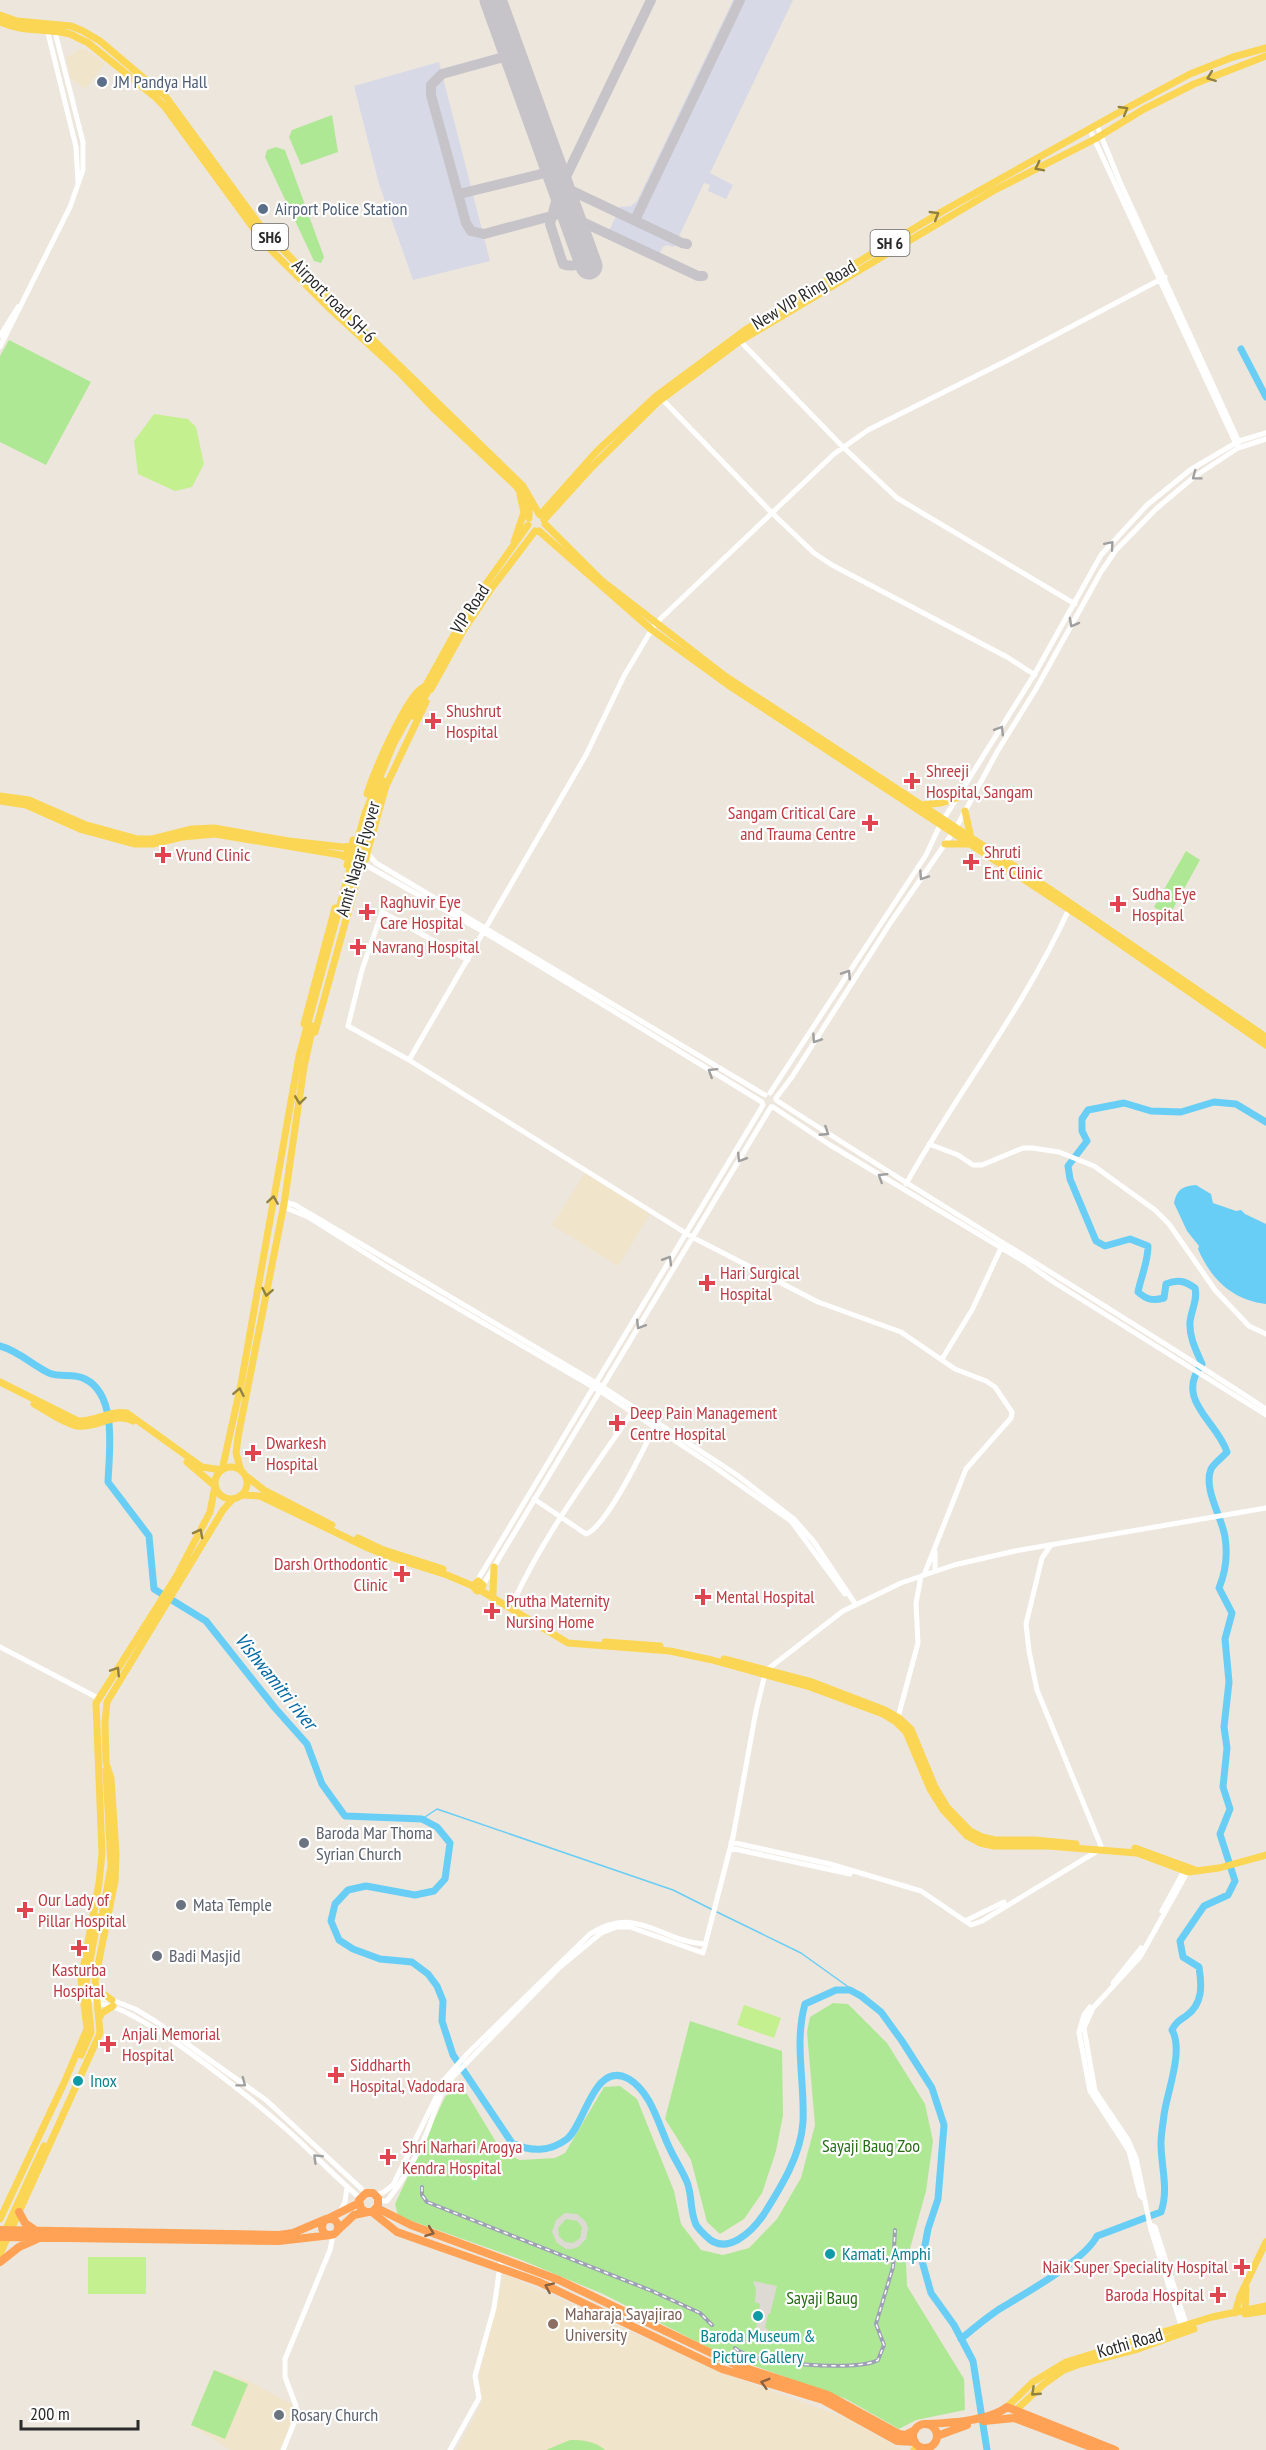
<svg xmlns="http://www.w3.org/2000/svg" width="1266" height="2450" font-family="'PT Sans Narrow',sans-serif">
<style>
.education{fill:#f0e4ca}
.airport{fill:#d7d9e6}
.green{fill:#afe894}
.pitch{fill:#c5f08f}
.plaza{fill:#ddd9d3;fill-rule:evenodd}
.water{fill:#68cef6}
.lines{fill:none;stroke-linecap:round;stroke-linejoin:round}
.stream{stroke:#68cef6;stroke-width:1.5}
.river{stroke:#68cef6;stroke-width:7}
.taxiway{stroke:#c6c4c9;stroke-width:10}
.runway{stroke:#c6c4c9;stroke-width:27}
.minor{stroke:#fff;stroke-width:5}
.major{stroke:#fad654;stroke-width:7}
.highway{stroke:#ffa255;stroke-width:8}
.rail-casing{stroke:#9ea1b6;stroke-width:4}
.rail{stroke:#fff;stroke-width:1.5;stroke-dasharray:4.5;stroke-linecap:butt}
.oneway{stroke:#92803f}
.oneway2{stroke:#9f9f9f}
.oneway3{stroke:#8a603d}
.service-dot{fill:#5c6f8a;stroke:#fff;stroke-width:2}
.health-dot{fill:#e0444e;stroke:#fff;stroke-width:2}
.worship-dot{fill:#6b7280;stroke:#fff;stroke-width:2}
.culture-dot{fill:#0f9aa8;stroke:#fff;stroke-width:2}
.education-dot{fill:#8d6e63;stroke:#fff;stroke-width:2}
.labels{text-anchor:middle;stroke-width:4.5;stroke-linejoin:round;paint-order:stroke}
.shield{fill:#fff;stroke:#6a6a6a;stroke-width:1.5}
.shield-label{font-size:16px;font-weight:bold;fill:#2a2a2a}
.service-label{font-size:18px;fill:#4e5e75;stroke:#fff;text-anchor:start}
.street-label{font-size:18px;fill:#2a2a2a;stroke:#fff}
.health-label{font-size:18px;fill:#be3a42;stroke:#fff;text-anchor:start}
.worship-label{font-size:18px;fill:#5b616d;stroke:#fff;text-anchor:start}
.culture-label{font-size:18px;fill:#0d838f;stroke:#fff;text-anchor:start}
.park-label{font-size:18px;fill:#266d15;stroke:#fff}
.education-label{font-size:18px;fill:#785e54;stroke:#fff;text-anchor:start}
.water-label{font-size:20px;font-style:italic;fill:#056aa4;stroke:#fff}
</style>
<rect width="100%" height="100%" fill="#ede6dc"/>
<path class="education" d="M78,49H85L105,64L85,89L70,78L66,57L74,54Z
M585,1173L650,1214L618,1266L552,1225Z
M504,2274L725,2374L849,2419L902,2450H457L482,2402L479,2376Z
M214,2370L249,2381L293,2405L291,2423L281,2450H230L191,2425Z"/>
<path class="airport" d="M733,0H793L710,173L733,185L726,199L708,191L710,185L704,183L674,247L667,245L663,247L656,260L606,238L620,207L631,206L637,201Z
M439,62L490,261L413,280L379,184L354,86Z"/>
<path class="green" d="M332,115L338,152L301,165L289,137L292,130Z
M276,147L285,150L324,257L321,263L314,261L265,157L267,150Z
M9,340L91,382L46,465L0,442V356Z
M1186,851L1200,860L1169,916L1154,907Z
M833,2003L848,2004L887,2043L925,2104L933,2141L926,2191L906,2263L907,2286L964,2379L965,2410L916,2420L899,2429L846,2399L719,2353L603,2294L519,2259L398,2216L395,2204L445,2097L456,2087L467,2094L502,2152L520,2160L555,2158L565,2153L604,2087L620,2086L637,2099L674,2191L681,2224L701,2250L723,2255L749,2248L777,2219L801,2178L815,2125L807,2032L810,2017Z
M690,2021L782,2051L783,2115L776,2151L762,2193L744,2219L720,2234L707,2222L691,2160L665,2119Z
M214,2370L248,2384L225,2439L191,2425Z
M570,2440C582,2440 596,2441 605,2450H546Z"/>
<path class="pitch" d="M154,414L188,419L196,427L204,464L192,487L175,491L138,474L134,441Z
M744,2005L781,2018L774,2038L737,2025Z
M88,2257H146V2294H88Z"/>
<path class="plaza" d="M565,2213L577,2214L586,2222L588,2228L586,2239L578,2247L572,2249H566L557,2243L552,2232L556,2220ZM566,2219L577,2221L582,2227L580,2238L573,2243L565,2242L559,2236L558,2228Z
M753,2281L777,2286L770,2314H768L765,2328L768,2329L767,2332L756,2330L760,2304L755,2302L756,2289Z"/>
<path class="water" d="M1196,1185L1211,1194L1213,1203L1236,1211L1241,1210L1245,1214L1266,1224V1304C1232,1300 1211,1279 1198,1249L1199,1246L1187,1231L1174,1203C1177,1190 1182,1186 1196,1185Z"/>
<g class="lines">
<path class="stream" d="M422,1819L437,1809L673,1890L713,1910
M717,1912L801,1953L861,1996"/>
<path class="river" d="M1241,349L1266,397
M0,1346C19,1351 32,1365 49,1373C61,1378 73,1373 85,1379C118,1395 109,1453 108,1482L149,1536L154,1589L206,1621L275,1708L307,1744L322,1784L345,1816L422,1819L437,1827L450,1843L445,1879L434,1891L415,1895L366,1886L348,1890L335,1904L331,1921L339,1940L353,1949L380,1959L412,1962L428,1974L437,1986L443,2001L442,2021L453,2055L512,2143C530,2152 550,2152 567,2139C585,2125 594,2059 629,2079C652,2093 659,2127 670,2149C675,2160 682,2170 687,2182C692,2194 690,2209 695,2222C696,2227 702,2232 706,2236C726,2257 752,2232 764,2214C781,2187 801,2155 803,2122C805,2083 794,2043 805,2004L836,1990H850L861,1996L881,2012L902,2041L932,2088L944,2125L938,2199L928,2229L922,2261L931,2293L954,2325L973,2361L987,2450
M961,2339C974,2328 987,2317 1001,2308C1026,2293 1085,2260 1097,2236C1119,2228 1139,2220 1161,2212C1169,2189 1161,2167 1161,2143C1161,2134 1163,2124 1164,2115C1167,2092 1184,2051 1172,2030C1176,2022 1179,2021 1186,2016C1203,2004 1202,1986 1199,1967L1183,1957L1180,1941L1204,1906L1228,1895L1235,1881L1220,1834L1230,1809L1223,1787L1227,1748L1224,1727L1229,1682L1225,1639L1232,1613L1219,1588C1226,1571 1228,1556 1225,1537C1222,1517 1203,1489 1211,1469C1214,1463 1223,1457 1227,1452C1217,1421 1174,1400 1202,1364C1196,1350 1189,1337 1190,1322C1191,1311 1198,1299 1195,1288C1185,1281 1178,1279 1166,1284L1164,1298C1153,1301 1147,1300 1138,1292C1141,1276 1148,1263 1148,1246L1130,1239L1105,1246L1096,1241L1070,1179L1068,1166L1087,1141L1082,1131V1119L1088,1110L1124,1103L1151,1111L1181,1112L1214,1102L1236,1104L1266,1122"/>
<path class="taxiway" d="M500,58L507,55L510,45
M517,66L510,59L500,58L442,74L431,85V95L466,223L471,231L484,234L555,215L564,208V197
M558,180L568,189L682,243L687,244
M560,186L550,224L563,264C573,268 582,264 587,255V242L578,233
M562,191V185L651,0
M459,194L541,174L547,169L549,158
M571,214L576,219L698,276H703
M635,220L740,0"/>
<path class="runway" d="M493,0L589,266"/>
<path class="minor" d="M47,29L76,147L78,183
M1097,126L1120,182L1239,442
M1090,130L1236,444
M0,336L18,307
M740,341L843,447L897,498L1075,604
M0,347L70,207L83,170V142L54,28
M661,398L772,513L814,553L832,565L1007,657L1035,675
M367,853L376,863L765,1095
M362,863L484,932L762,1102
M468,960L382,912L362,970L348,1026L409,1060L692,1237L818,1302L901,1332L955,1369L986,1381L995,1387L1012,1412L1011,1418L966,1469L924,1575
M409,1060L586,755L624,676L655,624L834,454L868,430L1010,359L1165,277
M770,1093L926,855L940,825L1034,675L1101,555L1147,505L1190,470L1239,441L1266,433
M776,1098L792,1077L891,922L956,828L997,752L1036,689L1101,572L1116,550L1156,509L1194,477L1238,448L1266,439
M776,1100C938,1205 1105,1303 1266,1409
M773,1107L830,1145L1025,1262L1052,1281L1266,1415
M929,1144L958,1155L973,1165H982L1023,1148H1032L1059,1152L1094,1166L1155,1210L1169,1224L1215,1290L1249,1326L1266,1334
M906,1184C958,1091 1025,1007 1069,909
M285,1202L295,1205L334,1228L603,1387L737,1475L794,1519L814,1542L856,1605
M284,1207L308,1217L389,1268L600,1391L710,1464L791,1521L845,1594
M942,1359L972,1310L1001,1248
M534,1499L586,1534C607,1527 645,1446 656,1424
M935,1552V1571
M477,1581C573,1423 667,1263 763,1105
M483,1585L771,1107
M512,1605C543,1536 590,1474 633,1411
M0,1647L98,1698
M897,1721L918,1643L916,1603L921,1576
M731,1842L830,1864L921,1891L971,1925L982,1921L1099,1850L1101,1846L1037,1690L1029,1651L1026,1624L1042,1558L1051,1545
M730,1848L850,1874
M1162,1911L1185,1869
M965,1921L1004,1902
M1113,1983L1141,1948
M85,2001L102,1998L112,2000L135,2009L155,2021L266,2100L366,2193
M96,2004C130,1999 257,2103 286,2129C311,2151 334,2176 360,2198
M1090,2007L1084,2015L1079,2032L1090,2091L1129,2151L1140,2195L1144,2199
M376,2195L384,2192L393,2185L445,2079L467,2054L590,1934C638,1904 658,1941 705,1944
M379,2201H387C402,2182 415,2160 425,2137C433,2119 437,2099 448,2082L560,1967L601,1933L617,1927H630L703,1953L733,1837L756,1711L765,1674L768,1669L843,1611L901,1583L954,1565L1015,1551L1266,1508
M340,2212L345,2202L347,2187
M1151,2225L1155,2227L1187,2327
M1182,2328L1151,2230L1136,2158L1128,2140L1095,2091L1084,2028L1093,2008L1140,1957L1188,1871
M283,2450L294,2423L296,2406L285,2377V2359L330,2250L333,2235
M450,2450L479,2398L475,2376L494,2308L501,2259"/>
<path class="major" d="M0,15L17,21L71,26L83,31L100,41L166,97L262,228L325,293L523,486L539,514
M0,22C24,33 46,28 70,34C75,36 81,40 87,42L155,97L164,106L265,244L330,309L401,374L435,410L516,486L529,505V518
M540,515L597,451L656,396L745,330L943,211L1125,109L1190,74L1233,57L1266,48
M544,520L593,466L658,402L740,341L993,191L1095,139L1144,109L1194,84L1266,56
M545,524L601,580L725,676L1054,892L1266,1037
M539,531L652,630L728,685L1084,919L1266,1045
M514,542L524,512L520,495
M431,689L463,631L491,589L535,531
M413,716L432,685
M367,794C373,774 406,697 422,688
M0,796L29,800L86,825L137,839H152L192,829L214,828L289,841L343,847L352,846L353,840
M0,801L26,805L80,829L135,844H153L182,837L215,834L341,855L349,859L347,865
M920,805L941,803L957,798
M965,811L971,838
M945,844H969
M347 854a10 10 0 1 1 20 0a10 10 0 1 1-20 0Z
M367,853L386,786L426,702
M342,913L382,780
M304,1024L335,908
M315,1032L355,887
M0,1382L78,1421C94,1422 111,1410 127,1413L202,1467L222,1470L241,1384L299,1056L365,813L394,743L451,640L478,595L528,525
M34,1404C47,1411 62,1423 77,1426C95,1429 117,1411 133,1421
M215 1483a16 16 0 1 1 32 0a16 16 0 1 1-32 0Z
M241,1471L236,1453L238,1437L284,1204L304,1067L313,1026
M246,1476L264,1490L332,1525
M242,1495L260,1496L368,1548L390,1557L447,1575L473,1586L477,1591L481,1590L483,1585L478,1581L473,1586
M358,1538L381,1549L443,1569
M480,1590L568,1643L670,1651L712,1660L810,1687L883,1714L896,1722L906,1732L930,1789L943,1810L967,1836L980,1843L994,1846H1048L1137,1853L1188,1872L1219,1868L1266,1855
M493,1594L494,1567
M605,1642L660,1646
M724,1659L812,1682L885,1710L899,1718L911,1729L935,1787L947,1807L970,1831L982,1837L995,1840H1035L1076,1844
M1135,1848L1198,1871
M101,1922L111,1866L106,1770
M95,1988L112,2000
M100,2017L102,2013L113,2006
M81,2055L91,2032L86,1982L98,1917
M0,2219L64,2083L87,2029L81,1980L99,1883L102,1853L96,1703L176,1577L210,1512L215,1486L187,1462
M0,2242L44,2146
M0,2254L100,2033L95,1980L115,1881L116,1854L111,1778L106,1763L105,1722L107,1702L223,1510L233,1499
M1235,2313L1240,2296L1266,2242
M1245,2313L1246,2288
M1245,2314L1266,2311
M1007,2407L1033,2382L1066,2362L1212,2317L1266,2306
M1015,2411L1044,2384L1064,2370L1080,2364L1138,2349L1194,2329
M914,2450L917,2445
M923,2450L924,2448"/>
<path class="highway" d="M377,2208L411,2225L559,2280L736,2365L828,2395L899,2434L905,2435L915,2430
M19,2212L25,2223L35,2230
M372,2212L378,2206V2198L373,2193H366L359,2200L361,2209L366,2212H372L397,2232L539,2282L722,2369L823,2400L897,2441L915,2442
M329,2218L359,2203
M322 2227a8 8 0 1 1 16 0a8 8 0 1 1-16 0Z
M0,2230L279,2235L293,2233L326,2219
M338,2230L354,2215L368,2212
M0,2237L279,2241L331,2235
M0,2262L19,2247L37,2239
M984,2421L1014,2418L1099,2450
M913 2436a12 12 0 1 1 24 0a12 12 0 1 1-24 0Z
M927,2424C949,2423 989,2421 1007,2407L1115,2450
M937,2436L967,2425"/>
<defs>
<path id="rail" d="M422,2187V2195L427,2202L652,2291L700,2313L712,2325
M735,2348C750,2364 859,2372 878,2360L884,2345L876,2324L893,2267L895,2230"/>
</defs>
<use href="#rail" class="rail-casing"/>
<use href="#rail" class="rail"/>
</g>
<defs><path id="oneway-chevron" d="M-2-3.5L2.5 0L-2 3.5" fill="none" stroke-width="1.6" stroke-linecap="round" stroke-linejoin="round" transform="scale(1.5)"/></defs>
<g class="oneway">
<use href="#oneway-chevron" transform="translate(1211 77) rotate(159)"/>
<use href="#oneway-chevron" transform="translate(1124 110) rotate(-30)"/>
<use href="#oneway-chevron" transform="translate(1039 167) rotate(153)"/>
<use href="#oneway-chevron" transform="translate(935 215) rotate(-31)"/>
<use href="#oneway-chevron" transform="translate(300 1100) rotate(98)"/>
<use href="#oneway-chevron" transform="translate(273 1200) rotate(-81)"/>
<use href="#oneway-chevron" transform="translate(267 1292) rotate(101)"/>
<use href="#oneway-chevron" transform="translate(239 1392) rotate(-79)"/>
<use href="#oneway-chevron" transform="translate(199 1533) rotate(-62)"/>
<use href="#oneway-chevron" transform="translate(116 1671) rotate(-57)"/>
<use href="#oneway-chevron" transform="translate(1035 2392) rotate(137)"/>
</g>
<g class="oneway2">
<use href="#oneway-chevron" transform="translate(1196 476) rotate(143)"/>
<use href="#oneway-chevron" transform="translate(1110 545) rotate(-49)"/>
<use href="#oneway-chevron" transform="translate(1073 623) rotate(119)"/>
<use href="#oneway-chevron" transform="translate(1000 730) rotate(-58)"/>
<use href="#oneway-chevron" transform="translate(923 876) rotate(124)"/>
<use href="#oneway-chevron" transform="translate(847 974) rotate(-57)"/>
<use href="#oneway-chevron" transform="translate(816 1039) rotate(124)"/>
<use href="#oneway-chevron" transform="translate(712 1072) rotate(-148)"/>
<use href="#oneway-chevron" transform="translate(825 1132) rotate(33)"/>
<use href="#oneway-chevron" transform="translate(741 1158) rotate(122)"/>
<use href="#oneway-chevron" transform="translate(882 1177) rotate(-148)"/>
<use href="#oneway-chevron" transform="translate(668 1260) rotate(-59)"/>
<use href="#oneway-chevron" transform="translate(640 1325) rotate(121)"/>
<use href="#oneway-chevron" transform="translate(242 2083) rotate(37)"/>
<use href="#oneway-chevron" transform="translate(317 2158) rotate(-136)"/>
</g>
<g class="oneway3">
<use href="#oneway-chevron" transform="translate(430 2232) rotate(20)"/>
<use href="#oneway-chevron" transform="translate(549 2287) rotate(-156)"/>
<use href="#oneway-chevron" transform="translate(765 2383) rotate(-164)"/>
</g>
<g class="service-dot">
<circle cx="102" cy="82" r="6"/>
<circle cx="263" cy="209" r="6"/>
</g>
<g class="health-dot">
<path d="M430 712h6v6h6v6h-6v6h-6v-6h-6v-6h6z"/>
<path d="M909 772h6v6h6v6h-6v6h-6v-6h-6v-6h6z"/>
<path d="M867 814h6v6h6v6h-6v6h-6v-6h-6v-6h6z"/>
<path d="M160 846h6v6h6v6h-6v6h-6v-6h-6v-6h6z"/>
<path d="M968 853h6v6h6v6h-6v6h-6v-6h-6v-6h6z"/>
<path d="M1115 895h6v6h6v6h-6v6h-6v-6h-6v-6h6z"/>
<path d="M364 903h6v6h6v6h-6v6h-6v-6h-6v-6h6z"/>
<path d="M355 938h6v6h6v6h-6v6h-6v-6h-6v-6h6z"/>
<path d="M704 1274h6v6h6v6h-6v6h-6v-6h-6v-6h6z"/>
<path d="M614 1414h6v6h6v6h-6v6h-6v-6h-6v-6h6z"/>
<path d="M250 1444h6v6h6v6h-6v6h-6v-6h-6v-6h6z"/>
<path d="M399 1565h6v6h6v6h-6v6h-6v-6h-6v-6h6z"/>
<path d="M700 1588h6v6h6v6h-6v6h-6v-6h-6v-6h6z"/>
<path d="M489 1602h6v6h6v6h-6v6h-6v-6h-6v-6h6z"/>
<path d="M22 1901h6v6h6v6h-6v6h-6v-6h-6v-6h6z"/>
<path d="M76 1939h6v6h6v6h-6v6h-6v-6h-6v-6h6z"/>
<path d="M105 2035h6v6h6v6h-6v6h-6v-6h-6v-6h6z"/>
<path d="M333 2066h6v6h6v6h-6v6h-6v-6h-6v-6h6z"/>
<path d="M385 2148h6v6h6v6h-6v6h-6v-6h-6v-6h6z"/>
<path d="M1239 2258h6v6h6v6h-6v6h-6v-6h-6v-6h6z"/>
<path d="M1215 2286h6v6h6v6h-6v6h-6v-6h-6v-6h6z"/>
</g>
<g class="worship-dot">
<circle cx="304" cy="1843" r="6"/>
<circle cx="181" cy="1905" r="6"/>
<circle cx="157" cy="1956" r="6"/>
<circle cx="279" cy="2415" r="6"/>
</g>
<g class="culture-dot">
<circle cx="78" cy="2081" r="6"/>
<circle cx="830" cy="2254" r="6"/>
<circle cx="758" cy="2316" r="6"/>
</g>
<circle class="education-dot" cx="553" cy="2324" r="6"/>
<g class="labels">
<g class="shield">
<rect x="252" y="224" width="36" height="26" rx="4.5"/>
<rect x="870.5" y="230" width="39" height="26" rx="4.5"/>
</g>
<g class="shield-label">
<text x="270" y="243">SH6</text>
<text x="890" y="249">SH 6</text>
</g>
<g class="service-label">
<text x="114" y="88">JM Pandya Hall</text>
<text x="275" y="215">Airport Police Station</text>
</g>
<g class="street-label">
<text transform="translate(804 295) rotate(-31)" y="6">New VIP Ring Road</text>
<text transform="translate(334 301) rotate(45)" y="6">Airport road SH-6</text>
<text transform="translate(470 609) rotate(-57)" y="6">VIP Road</text>
<text transform="translate(358 859) rotate(-74)" y="6">Amit Nagar Flyover</text>
<text transform="translate(1130 2343) rotate(-16)" y="6">Kothi Road</text>
</g>
<g class="health-label">
<text x="446" y="717">Shushrut<tspan x="446" dy="21">Hospital</tspan></text>
<text x="926" y="777">Shreeji<tspan x="926" dy="21">Hospital, Sangam</tspan></text>
<text x="856" y="819" text-anchor="end">Sangam Critical Care<tspan x="856" dy="21">and Trauma Centre</tspan></text>
<text x="984" y="858">Shruti<tspan x="984" dy="21">Ent Clinic</tspan></text>
<text x="176" y="861">Vrund Clinic</text>
<text x="1132" y="900">Sudha Eye<tspan x="1132" dy="21">Hospital</tspan></text>
<text x="380" y="908">Raghuvir Eye<tspan x="380" dy="21">Care Hospital</tspan></text>
<text x="372" y="953">Navrang Hospital</text>
<text x="720" y="1279">Hari Surgical<tspan x="720" dy="21">Hospital</tspan></text>
<text x="630" y="1419">Deep Pain Management<tspan x="630" dy="21">Centre Hospital</tspan></text>
<text x="266" y="1449">Dwarkesh<tspan x="266" dy="21">Hospital</tspan></text>
<text x="388" y="1570" text-anchor="end">Darsh Orthodontic<tspan x="388" dy="21">Clinic</tspan></text>
<text x="716" y="1603">Mental Hospital</text>
<text x="506" y="1607">Prutha Maternity<tspan x="506" dy="21">Nursing Home</tspan></text>
<text x="38" y="1906">Our Lady of<tspan x="38" dy="21">Pillar Hospital</tspan></text>
<text x="79" y="1976" text-anchor="middle">Kasturba<tspan x="79" dy="21">Hospital</tspan></text>
<text x="122" y="2040">Anjali Memorial<tspan x="122" dy="21">Hospital</tspan></text>
<text x="350" y="2071">Siddharth<tspan x="350" dy="21">Hospital, Vadodara</tspan></text>
<text x="402" y="2153">Shri Narhari Arogya<tspan x="402" dy="21">Kendra Hospital</tspan></text>
<text x="1228" y="2273" text-anchor="end">Naik Super Speciality Hospital</text>
<text x="1204" y="2301" text-anchor="end">Baroda Hospital</text>
</g>
<g class="worship-label">
<text x="316" y="1839">Baroda Mar Thoma<tspan x="316" dy="21">Syrian Church</tspan></text>
<text x="193" y="1911">Mata Temple</text>
<text x="169" y="1962">Badi Masjid</text>
<text x="291" y="2421">Rosary Church</text>
</g>
<g class="culture-label">
<text x="90" y="2087">Inox</text>
<text x="842" y="2260">Kamati, Amphi</text>
<text x="758" y="2342" text-anchor="middle">Baroda Museum &amp;<tspan x="758" dy="21">Picture Gallery</tspan></text>
</g>
<g class="park-label">
<text x="871" y="2152">Sayaji Baug Zoo</text>
<text x="822" y="2304">Sayaji Baug</text>
</g>
<g class="education-label">
<text x="565" y="2320">Maharaja Sayajirao<tspan x="565" dy="21">University</tspan></text>
</g>
<g class="water-label">
<text transform="translate(276 1681) rotate(51)" y="7">Vishwamitri river</text>
</g>
</g>
<path d="M21 2420v9h117v-9" fill="none" stroke="#2a2a2a" stroke-width="3"/>
<text x="30" y="2420" font-size="18" fill="#2a2a2a" stroke="#ffffff" stroke-width="4.5" paint-order="stroke">200 m</text>
</svg>
